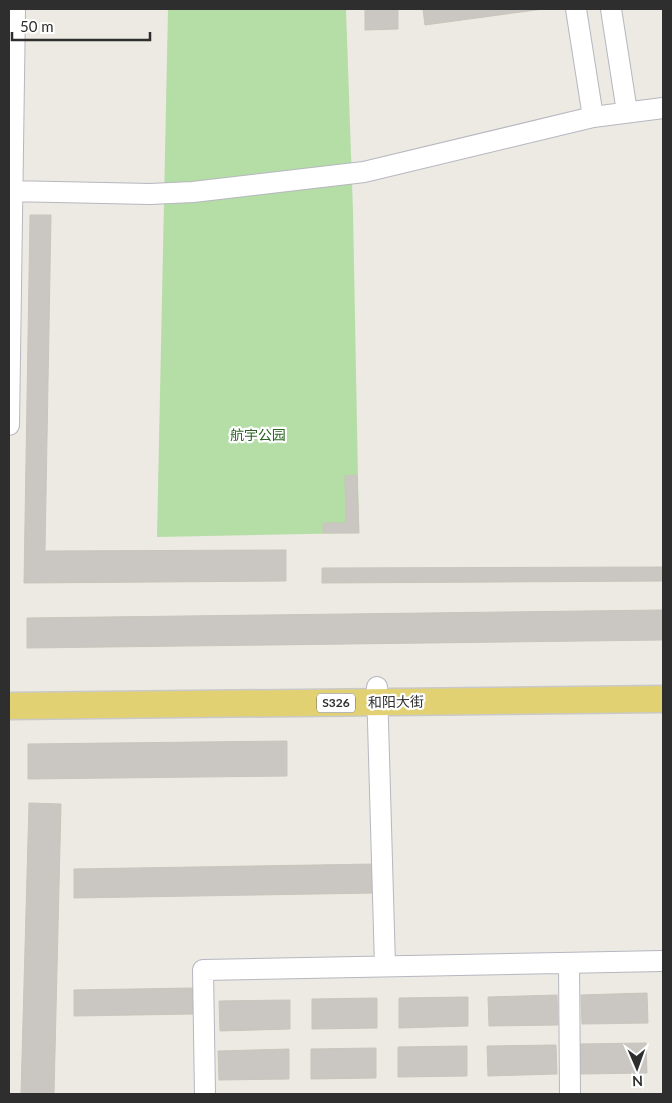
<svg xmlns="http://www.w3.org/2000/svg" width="672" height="1103" font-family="Lato,'Noto Sans SC',sans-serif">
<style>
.green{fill:#b5dda6}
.building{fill:#cac6c1;stroke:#c9c5bc}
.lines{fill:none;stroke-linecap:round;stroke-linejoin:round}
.minor-casing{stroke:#b6b7c0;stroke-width:22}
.major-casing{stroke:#c9c9c9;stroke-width:29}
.minor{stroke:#fff;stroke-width:20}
.major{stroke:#e2d173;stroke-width:26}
.labels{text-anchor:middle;stroke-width:4.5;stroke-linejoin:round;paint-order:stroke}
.shield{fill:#fff;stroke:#6d6d6d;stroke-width:1}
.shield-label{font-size:12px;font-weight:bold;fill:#2e2e2e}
.park-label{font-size:14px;fill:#2d6524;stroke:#fff}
.street-label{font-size:14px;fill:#2e2e2e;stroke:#fff}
</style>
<rect width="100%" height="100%" fill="#edeae3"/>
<path class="green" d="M168,9H346L353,212L359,533L157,537Z"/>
<path class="building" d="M365,9H398V29L365,30Z
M423,9H543L425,25Z
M30,215H51L45,551L286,550V581L24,583Z
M357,475L359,533H323V523H346L345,476Z
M663,567V581L322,583V568Z
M663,610V640L27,648V618Z
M287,741V776L28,779V744Z
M29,803L61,804L54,1094H21Z
M376,864V893L74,898V869Z
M193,988V1014L74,1016V990Z
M647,993L648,1023L582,1024L581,995Z
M557,995L558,1025L489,1026L488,997Z
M468,997V1026L399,1028V998Z
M377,998V1028L312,1029V999Z
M290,1000V1029L220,1031L219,1001Z
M646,1043L647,1073L581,1074L580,1044Z
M556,1045L557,1074L488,1076L487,1046Z
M467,1046V1076L398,1077V1047Z
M376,1048V1078L311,1079V1049Z
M289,1049V1079L219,1080L218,1051Z"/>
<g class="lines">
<defs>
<path id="minor" d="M576,9L593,117
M611,9L627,112
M9,191L150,194L193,192L364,172L593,117L663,108
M9,425L15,9
M377,687L385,966
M569,963L570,1094
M205,1094L203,970L663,961"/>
<path id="major" d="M9,706L663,699"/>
</defs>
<use href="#minor" class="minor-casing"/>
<use href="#major" class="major-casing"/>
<use href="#minor" class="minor"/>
<use href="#major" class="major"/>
</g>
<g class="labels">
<rect class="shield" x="317" y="693.5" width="38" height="19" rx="4"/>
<g class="shield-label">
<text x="336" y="707">S326</text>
</g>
<g class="park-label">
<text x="258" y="440">航宇公园</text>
</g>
<g class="street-label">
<text transform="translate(396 702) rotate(-1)" y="5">和阳大街</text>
</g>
</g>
<rect width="672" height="1103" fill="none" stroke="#2e2e2e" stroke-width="20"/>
<g transform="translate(637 1068) rotate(178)" stroke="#ffffff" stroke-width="4" paint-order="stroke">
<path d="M0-4L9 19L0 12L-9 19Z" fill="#2e2e2e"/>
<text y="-8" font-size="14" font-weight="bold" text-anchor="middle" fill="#2e2e2e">N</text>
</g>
<path d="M12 32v8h138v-8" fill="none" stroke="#2e2e2e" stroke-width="2.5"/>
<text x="20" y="32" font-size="15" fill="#2e2e2e" stroke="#ffffff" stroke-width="4" paint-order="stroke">50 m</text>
</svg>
